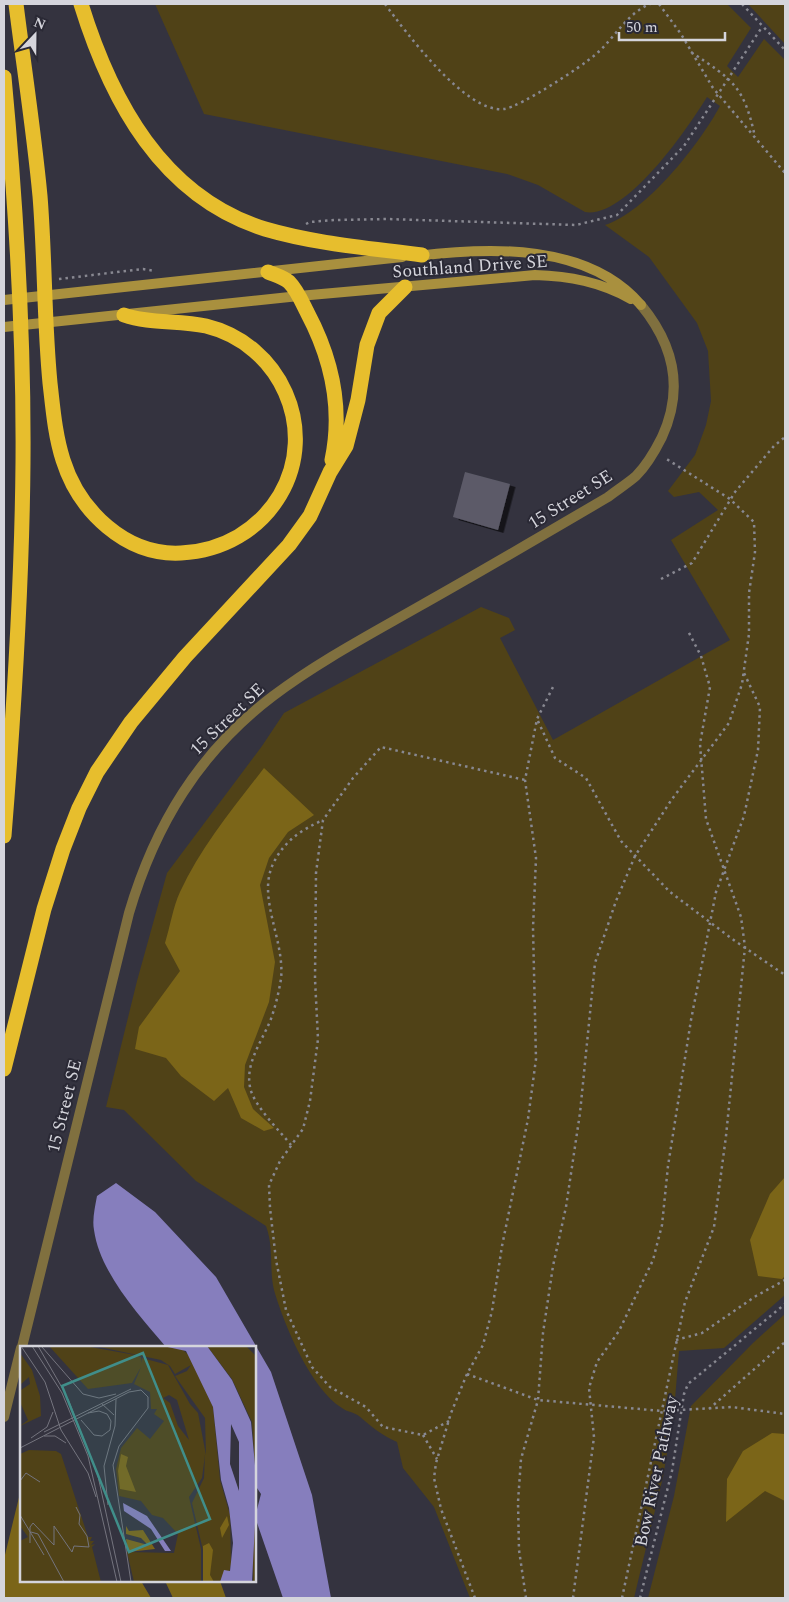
<svg xmlns="http://www.w3.org/2000/svg" width="789" height="1602" font-family="Spectral,serif">
<style>
.green{fill:#504217}
.forest{fill:#7b6518}
.water{fill:#867ebd}
.building{fill:#5b5a67;filter:url(#shadow)}
.lines{fill:none;stroke-linecap:round;stroke-linejoin:round}
.path{stroke:#888891;stroke-width:2.5;stroke-dasharray:2.5 4;stroke-linecap:butt}
.street{stroke:#80703f;stroke-width:10}
.secondary{stroke:#a9903e;stroke-width:10}
.highway{stroke:#e7be2d;stroke-width:15}
.labels{text-anchor:middle;stroke-width:4;stroke-linejoin:round;paint-order:stroke}
.street-label{font-size:18px;fill:#d5d5dc;stroke:#2a2935}
.inset-road{fill:none;stroke:#74747e;stroke-width:1}
.view{fill:#408e8a;fill-opacity:0.15;stroke:#408e8a;stroke-width:2.5}
.inset-edge{fill:none;stroke:#d5d5dc;stroke-width:2.5}
</style>
<defs>
<filter id="shadow"><feDropShadow dx="5.5" dy="3" stdDeviation="0" flood-color="#0009"/></filter>
</defs>
<rect width="100%" height="100%" fill="#34333f"/>
<path class="green" d="M155,4H727L751,28L727,66L738,77L764,39L785,60V1295L724,1348L679,1351L674,1411L663,1477L634,1598H470L434,1507L403,1468L397,1442C381,1435 372,1427 359,1416C354,1412 347,1412 342,1408C311,1389 284,1325 274,1290C269,1269 274,1247 266,1226L196,1181L124,1110L106,1107L137,981L167,873L262,746L284,713L481,607L509,618L515,630L500,638L553,740L730,640L671,540L718,510L699,492L674,497L668,491L695,455L706,425L711,401L708,351L697,323L649,257L605,225C646,212 699,145 720,106L707,97C688,128 626,219 585,212L538,185L507,174L204,114Z
M748,4H785V44Z
M785,1314V1598H648L674,1496L691,1406L753,1343Z"/>
<path class="forest" d="M264,768L314,815L288,832L269,858L260,885L275,962L269,1002L245,1065L244,1087L253,1109L274,1128L264,1131L241,1118L228,1088L214,1101L181,1076L166,1058L135,1049L139,1027L180,971L165,943C170,927 173,907 180,892C201,847 234,807 264,768Z
M785,1177V1276L782,1279L758,1276L750,1240L770,1194Z
M772,1433L785,1434V1501L765,1491L726,1522L727,1479L743,1451Z
M21,1489V1581H141L151,1598H4V1559Z
M165,1581H220L226,1598H173Z"/>
<path class="water" d="M116,1183L155,1212L216,1277L271,1372L312,1495L331,1598H283L255,1517L261,1494L255,1485V1347H166C139,1315 100,1273 94,1230C92,1220 95,1207 97,1196Z"/>
<path class="building" d="M465,472L510,484L498,530L453,517Z"/>
<g class="lines">
<path class="path" d="M385,4C405,31 466,114 504,109C520,107 581,67 595,55C615,38 626,14 650,4
M659,4L681,34L713,88L785,173
M742,4L785,50
M691,52C733,80 744,86 755,137
M306,224L310,222L335,220L387,219L576,225L617,215L684,146L762,27
M59,279L143,269L155,271
M661,579L692,563L735,492L774,446L785,437
M538,721L555,758L586,778L621,841L670,892L735,941L785,975
M291,1145C280,1131 253,1105 250,1087C245,1061 264,1039 272,1016C276,1004 279,991 281,979C285,940 257,898 273,864C284,841 301,830 323,820
M676,1340L702,1333L756,1296L785,1280
M467,1374L538,1400L662,1411L732,1407L785,1414
M709,1409L785,1342
M449,1421L423,1435L383,1427L366,1407L330,1387L312,1367L286,1310L276,1260L270,1208L269,1185L280,1161L303,1129L310,1101L318,1039L315,979L316,873L323,820L353,778L381,747L525,780
M423,1435L437,1459
M475,1598L441,1509L434,1478L436,1463L451,1413L467,1374L483,1345L492,1311L502,1246L528,1119L536,1059L533,928L536,858L525,780L537,719L554,685
M526,1598L519,1550L518,1502L521,1459L538,1400L543,1333L553,1266L566,1207L580,1113L595,963L616,901L635,856L672,799L729,723L742,684L749,634V593L755,552L754,522L730,499L665,458
M573,1598L594,1437L589,1388L597,1362L619,1331L653,1260L662,1225L668,1166L691,1020L716,892L744,816L758,750L760,707L744,673
M622,1598L685,1302L714,1227L726,1136L745,947L741,917L706,819L700,744L710,687L701,656L688,631
M640,1598L672,1471L684,1394L688,1384L785,1304"/>
<path class="street" d="M22,1347L129,913C155,825 199,752 273,696C318,662 369,635 418,607C482,571 545,534 608,497C617,490 628,483 636,476C647,465 655,451 662,437C684,389 674,345 641,305
M4,1417L21,1348"/>
<path class="secondary" d="M417,256C490,247 588,243 641,305
M4,300L402,257
M4,327L299,296L535,275C570,276 600,282 631,299"/>
<path class="highway" d="M16,4C24,68 34,132 40,196C45,258 44,321 50,383C53,409 55,435 63,460C79,511 126,556 181,553C223,551 259,530 280,495C319,429 280,344 206,326C179,320 150,324 124,315
M81,4C111,101 162,197 265,229C316,244 370,248 422,255
M4,77C16,205 24,334 23,462C22,587 14,711 4,836
M268,272C275,275 283,277 289,282C297,290 302,302 307,312C332,359 343,408 332,460
M4,1069L44,909L63,849L79,808L97,772L131,722L185,657L289,545L310,516L330,472L346,446L358,400L367,345L379,313L405,287"/>
</g>
<g class="labels">
<g class="street-label">
<text transform="translate(470 266) rotate(-4)" y="6">Southland Drive SE</text>
<text transform="translate(570 499) rotate(-32)" y="6">15 Street SE</text>
<text transform="translate(227 719) rotate(-44)" y="6">15 Street SE</text>
<text transform="translate(64 1106) rotate(-76)" y="6">15 Street SE</text>
<text transform="translate(656 1471) rotate(-78)" y="6">Bow River Pathway</text>
</g>
</g>
<g transform="translate(20 1346)">
<rect width="236" height="236" fill="#34333f"/>
<path d="M29,0H65L115,9L121,11V17L122,12L148,19L170,58L178,67L186,109L185,72L155,30L167,25L171,19L155,28L150,20L141,14L75,0H158L170,10L193,61L200,134L210,169L211,218L209,227L204,226L200,236H183L185,213L172,157L184,132L185,109L182,132L169,151L181,203V236H114L107,206L154,207L158,188L143,172L132,169L121,155L99,150L96,123L101,102L117,82L130,93L144,75L134,68L137,63H131L130,46L114,38L121,21L112,37L68,43ZM149,49L157,54L169,94L158,80L150,57L143,52ZM187,0H226L236,10V136L232,76L212,33ZM0,7L12,24L20,50L21,70L0,80L8,74L0,56L1,44L10,38L9,31L0,39ZM9,104L36,105L41,108L68,191H72L70,195H74L71,199L75,198L72,201L81,236H0V195L8,191L0,180V108ZM236,162V236H233V195Z" fill="#504217" fill-rule="evenodd"/>
<path d="M101,108L108,111L106,120L116,146L100,143L98,125ZM207,170L209,179L202,192L200,182ZM106,180L109,185L123,184L135,203L108,206L106,193L128,199L121,192L106,188ZM189,197L193,204L190,229L194,236H183V200Z" fill="#7b6518"/>
<path d="M143,0H187L212,34L231,76L237,141L232,236H200L204,224L210,225L213,197L209,162L201,134L193,61L166,5ZM211,78L219,96V145L210,118ZM103,157L127,170L151,205H145L131,183L104,165Z" fill="#867ebd" fill-rule="evenodd"/>
<path class="inset-road" d="M1,0L25,36L41,84L68,127L76,151M12,0L42,47L68,110L97,236M18,0L44,45M22,1L63,48L79,52L96,48M48,53L78,130L101,236M81,57L94,69M61,74L74,89L82,90L90,84L91,75L87,68L79,65L68,67M24,86L111,43M24,90H35L46,97M11,92L27,81L33,66M0,102L109,46L121,44M0,135L6,127L20,136M88,159L84,120L95,80L96,53M0,169L24,209M11,186L18,188L44,236M10,197V181L13,177L34,199V180L52,206L54,200L69,201L67,190L59,178L60,169L56,161M111,236L93,119L99,100L128,62V51L121,44"/>
<path class="view" d="M123,7L190,173L109,206L42,40Z"/>
<rect width="236" height="236" class="inset-edge"/>
</g>
<rect width="789" height="1602" fill="none" stroke="#d5d5dc" stroke-width="10"/>
<g transform="translate(35 35) rotate(22)" stroke="#2a2935" stroke-width="4" paint-order="stroke">
<path d="M0-4L9 19L0 12L-9 19Z" fill="#d5d5dc"/>
<text y="-8" font-size="14" font-weight="bold" text-anchor="middle" fill="#d5d5dc">N</text>
</g>
<path d="M619 32v8h106v-8" fill="none" stroke="#d5d5dc" stroke-width="2.5"/>
<text x="626" y="32" font-size="15" fill="#d5d5dc" stroke="#2a2935" stroke-width="4" paint-order="stroke">50 m</text>
</svg>
